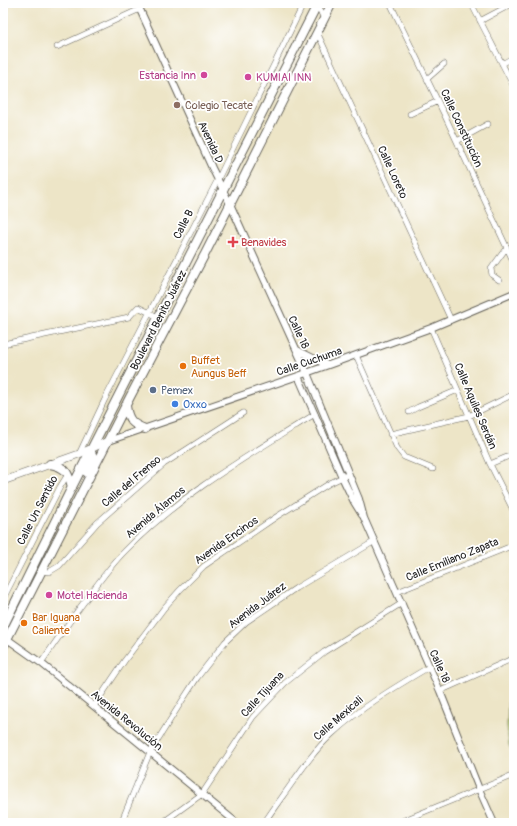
<svg xmlns="http://www.w3.org/2000/svg" width="517" height="826" font-family="Pangolin,sans-serif">
<style>
.green{fill:#b9ce73;stroke:#6a7548}
.lines{fill:none;stroke-linecap:round;stroke-linejoin:round}
.minor-casing{stroke:#656258;stroke-width:6}
.tertiary-casing{stroke:#656258;stroke-width:8}
.secondary-casing{stroke:#656258;stroke-width:8}
.primary-casing{stroke:#656258;stroke-width:10}
.minor{stroke:#fff;stroke-width:5}
.tertiary{stroke:#fff;stroke-width:6}
.secondary{stroke:#fff;stroke-width:7}
.primary{stroke:#fff;stroke-width:8}
.hotel-dot{fill:#d1479c;stroke:#fff;stroke-width:1.5}
.education-dot{fill:#8d6e63;stroke:#fff;stroke-width:1.5}
.health-dot{fill:#e0444e;stroke:#fff;stroke-width:1.5}
.food-dot{fill:#e8710a;stroke:#fff;stroke-width:1.5}
.service-dot{fill:#5c6f8a;stroke:#fff;stroke-width:1.5}
.shop-dot{fill:#3f7fe0;stroke:#fff;stroke-width:1.5}
.labels{text-anchor:middle;stroke-width:3.5;stroke-linejoin:round;paint-order:stroke}
.hotel-label{font-size:11px;fill:#b23c85;stroke:#fff;text-anchor:start}
.education-label{font-size:11px;fill:#785e54;stroke:#fff;text-anchor:start}
.street-label{font-size:11px;fill:#1c1c1c;stroke:#fff}
.health-label{font-size:11px;fill:#be3a42;stroke:#fff;text-anchor:start}
.food-label{font-size:11px;fill:#c56008;stroke:#fff;text-anchor:start}
.service-label{font-size:11px;fill:#4e5e75;stroke:#fff;text-anchor:start}
.shop-label{font-size:11px;fill:#366cbe;stroke:#fff;text-anchor:start}
</style>
<rect width="100%" height="100%" fill="#fff"/>
<filter id="ink" filterUnits="userSpaceOnUse"><feTurbulence type="fractalNoise" baseFrequency=".025" numOctaves="2"/><feDisplacementMap in="SourceGraphic" scale="8" xChannelSelector="R" yChannelSelector="G"/><feConvolveMatrix kernelMatrix="1 2 1 2 8 2 1 2 1" color-interpolation-filters="sRGB"/></filter>
<filter id="wash" filterUnits="userSpaceOnUse"><feTurbulence type="fractalNoise" baseFrequency=".012" numOctaves="4" result="noise"/><feDisplacementMap in="SourceGraphic" scale="16" xChannelSelector="R" yChannelSelector="G"/><feGaussianBlur stdDeviation="0.9" result="paint"/><feColorMatrix in="noise" values="0 0 0 0 0 0 0 0 0 0 0 0 0 0 0 0 0 1.4 0 .05"/><feComposite in="paint" operator="in"/></filter>
<g filter="url(#wash)">
<rect width="100%" height="100%" fill="#ede5c7"/>
<path class="green" d="M514,696V755L509,745L507,726L508,702Z"/>
</g>
<g filter="url(#ink)">
<g class="lines">
<defs>
<path id="minor" d="M390,3L444,114L514,263
M471,3L514,87
M317,4L324,19
M480,21L514,3
M317,32L451,320
M57,47L140,9
M502,64L514,57
M427,79L444,64
M410,114L438,101
M457,141L488,124
M499,280L492,275L491,269L507,247
M431,328L490,464L514,512
M3,344L129,317L138,307L158,317
M356,355L397,448L404,457L433,469
M409,412L418,407L458,390
M390,434L469,416L514,394
M79,454L105,399L218,179L304,3
M490,464L514,454
M42,571L49,572L59,566L97,523L164,464L243,413
M397,592L514,545
M3,599L60,487L68,474
M41,663C56,641 71,619 87,598C99,582 111,565 125,551C179,495 249,455 315,414
M440,691L514,658
M94,706L125,660L164,608L180,590L204,566L276,517L330,483L349,474
M121,823L150,752L182,701L197,678L225,642L246,622L296,588L375,541
M162,823L202,794L253,717L285,683L324,652L402,603
M264,823C273,809 283,796 292,783C304,766 316,749 331,735C360,708 395,687 429,667
M397,823L514,775"/>
<path id="tertiary" d="M137,3L212,168L230,204L307,373L359,499L364,518L440,691L479,789L494,823
M297,350L327,365
M298,376L342,477L354,502L362,515
M108,441L298,376L431,328L514,293
M3,636L41,663L237,823"/>
<path id="secondary" d="M3,481L79,454L108,441"/>
<path id="primary" d="M126,406C128,420 132,424 145,429
M50,464C66,467 68,472 72,487
M86,472C90,465 96,458 90,451
M3,627L72,487L318,3
M3,647L130,397L205,254L332,3"/>
</defs>
<use href="#minor" class="minor-casing"/>
<use href="#tertiary" class="tertiary-casing"/>
<use href="#secondary" class="secondary-casing"/>
<use href="#primary" class="primary-casing"/>
<use href="#minor" class="minor"/>
<use href="#tertiary" class="tertiary"/>
<use href="#secondary" class="secondary"/>
<use href="#primary" class="primary"/>
</g>
</g>
<g class="hotel-dot">
<circle cx="204" cy="75" r="4"/>
<circle cx="248" cy="77" r="4"/>
<circle cx="49" cy="595" r="4"/>
</g>
<circle class="education-dot" cx="177" cy="105" r="4"/>
<path class="health-dot" d="M231 236h4v4h4v4h-4v4h-4v-4h-4v-4h4z"/>
<g class="food-dot">
<circle cx="183" cy="366" r="4"/>
<circle cx="24" cy="623" r="4"/>
</g>
<circle class="service-dot" cx="153" cy="390" r="4"/>
<circle class="shop-dot" cx="175" cy="404" r="4"/>
<g class="labels">
<g class="hotel-label">
<text x="196" y="79" text-anchor="end">Estancia Inn</text>
<text x="256" y="81">KUMIAI INN</text>
<text x="57" y="599">Motel Hacienda</text>
</g>
<g class="education-label">
<text x="185" y="109">Colegio Tecate</text>
</g>
<g class="street-label">
<text transform="translate(462 128) rotate(65)" y="4">Calle Constitución</text>
<text transform="translate(211 142) rotate(65)" y="4">Avenida D</text>
<text transform="translate(393 172) rotate(65)" y="4">Calle Loreto</text>
<text transform="translate(183 224) rotate(-63)" y="4">Calle B</text>
<text transform="translate(158 320) rotate(-63)" y="4">Boulevard Benito Juárez</text>
<text transform="translate(299 332) rotate(65)" y="4">Calle 18</text>
<text transform="translate(309 361) rotate(-19)" y="4">Calle Cuchuma</text>
<text transform="translate(476 406) rotate(67)" y="4">Calle Aquiles Serdán</text>
<text transform="translate(131 481) rotate(-40)" y="4">Calle del Frenso</text>
<text transform="translate(37 510) rotate(-63)" y="4">Calle Un Sentido</text>
<text transform="translate(155 512) rotate(-40)" y="4">Avenida Álamos</text>
<text transform="translate(226 540) rotate(-35)" y="4">Avenida Encinos</text>
<text transform="translate(452 559) rotate(-22)" y="4">Calle Emiliano Zapata</text>
<text transform="translate(257 605) rotate(-37)" y="4">Avenida Juárez</text>
<text transform="translate(440 666) rotate(66)" y="4">Calle 18</text>
<text transform="translate(262 694) rotate(-47)" y="4">Calle Tijuana</text>
<text transform="translate(338 718) rotate(-41)" y="4">Calle Mexicali</text>
<text transform="translate(127 720) rotate(39)" y="4">Avenida Revolución</text>
</g>
<g class="health-label">
<text x="241" y="246">Benavides</text>
</g>
<g class="food-label">
<text x="191" y="364">Buffet<tspan x="191" dy="13">Aungus Beff</tspan></text>
<text x="32" y="621">Bar Iguana<tspan x="32" dy="13">Caliente</tspan></text>
</g>
<g class="service-label">
<text x="161" y="394">Pemex</text>
</g>
<g class="shop-label">
<text x="183" y="408">Oxxo</text>
</g>
</g>
<rect width="517" height="826" fill="none" stroke="#fff" stroke-width="16"/>
</svg>
